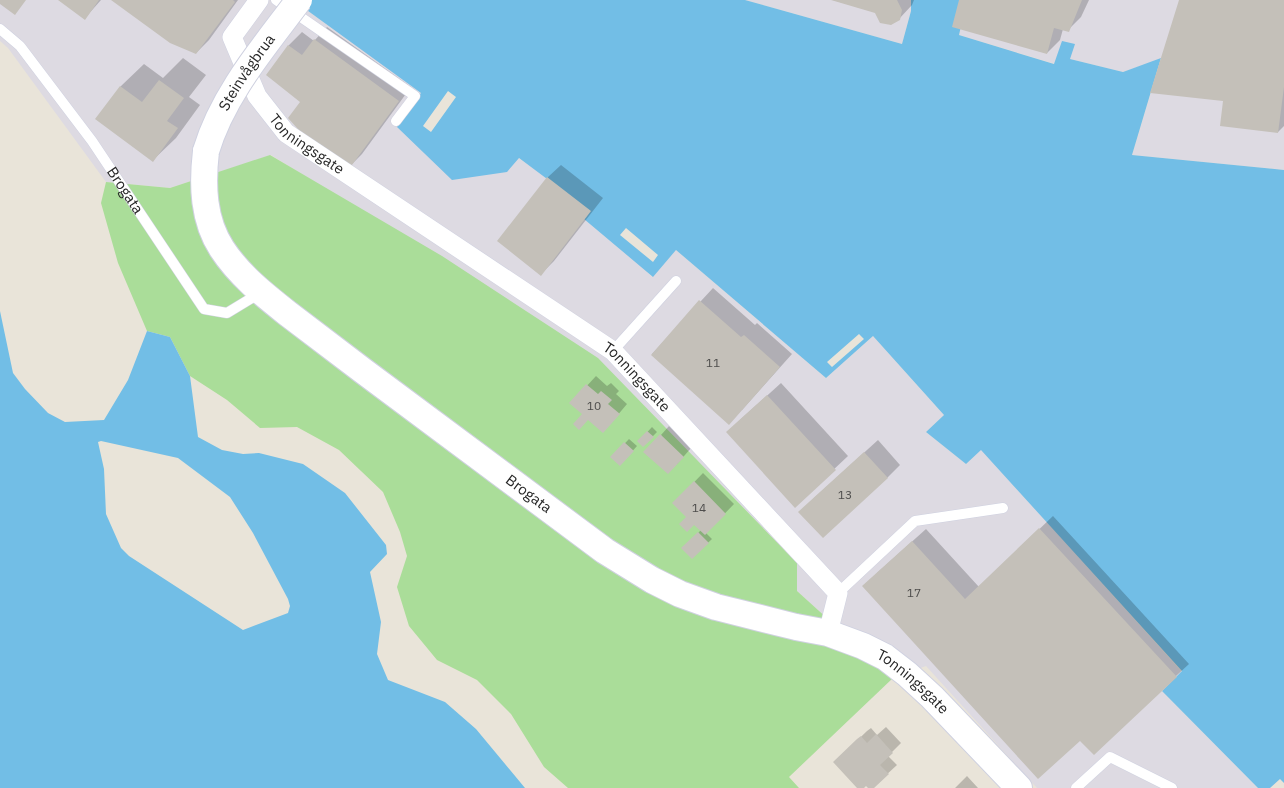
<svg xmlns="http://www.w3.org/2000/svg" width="1284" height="788" font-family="'IBM Plex Sans',sans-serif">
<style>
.industrial{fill:#dddae2}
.green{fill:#ad9}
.water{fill:#72bee6;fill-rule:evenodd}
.pier{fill:#e9e4d9}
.shadow{fill:#0003}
.building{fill:#c4c0b9}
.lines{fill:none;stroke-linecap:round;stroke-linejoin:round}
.service-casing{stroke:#cfd1e0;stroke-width:11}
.minor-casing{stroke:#cfd1e0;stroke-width:20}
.secondary-casing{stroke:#cfd1e0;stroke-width:28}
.service{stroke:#fff;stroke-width:10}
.minor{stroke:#fff;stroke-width:19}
.secondary{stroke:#fff;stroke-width:26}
.secondary-bridge-casing{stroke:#cfd1e0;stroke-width:28;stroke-linecap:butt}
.secondary-bridge{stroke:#fff;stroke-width:26}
.labels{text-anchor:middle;stroke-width:4;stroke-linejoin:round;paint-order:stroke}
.number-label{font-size:12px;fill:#4e4d4c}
.street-label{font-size:15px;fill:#272727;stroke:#fff}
</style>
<rect width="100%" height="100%" fill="#e9e4d9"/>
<path class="industrial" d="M0,0H293L422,93L545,176L591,211L652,277L676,250L826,378L873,336L944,415L926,432L966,464L981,449L1182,672L1162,691L1258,788H1037L926,666L893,678L797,591V563L597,358L271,155L170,188L106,182L8,48L0,41Z
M745,0H911V11L902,44Z
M967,0H1284V170L1132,155L1161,59L1123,72L1070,59L1055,64L959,35Z"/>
<path class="green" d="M270,155L442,256L598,358L797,563V591L893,678L789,777L799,788H568L544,767L511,714L477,680L437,660L409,626L397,587L407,556L400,532L383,492L339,450L297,427L260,428L227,400L190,376L170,337L147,331L118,263L101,203L106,182L170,188Z"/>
<path class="water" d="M293,0H745L902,44L911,11V0H967L959,35L1054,64L1062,41L1075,44L1070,59L1123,72L1161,58L1132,155L1284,170V783L1280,779L1270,788H1258L1162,691L1182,671L981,450L966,464L926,432L944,415L873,336L826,378L676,250L653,277L584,219L590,211L519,158L507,172L452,180L397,127L421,93Z
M0,311L13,373L25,389L48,413L65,422L104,420L128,380L147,331L170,337L190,376L198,437L222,450L243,454L259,453L303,464L345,493L386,545L387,554L370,572L381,622L377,654L388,680L445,702L476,729L525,788H0ZM101,441L178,458L230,497L253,533L288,599L290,606L288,613L243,630L129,556L121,548L106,514L104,469L98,442Z"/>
<path class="pier" d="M448,91L456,97L431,132L423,126Z
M626,228L658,255L653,262L620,235Z
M859,334L864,339L832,367L827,362Z"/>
<path class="shadow" d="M61,0H101L85,18Z
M113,0H238L209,40L196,53Z
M833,0H914L912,5L899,19Z
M961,0H1089L1081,17L1068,30L1063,29L1060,40L1047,53Z
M1181,0H1284V126L1278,132L1224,100Z
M327,27L411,87L362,154L349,167L302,101L267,75L289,45L302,32L314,41Z
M183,58L206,75L189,97L200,105L176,138L153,160L97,119L121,86L144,64L163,78Z
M561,165L603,198L554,261L541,274L499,241L548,177Z
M713,288L755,325L757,323L792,354L742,410L652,354Z
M596,376L607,386L611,383L619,391L616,394L627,404L611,423L583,414L571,403Z
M781,383L848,456L795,506L740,420Z
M669,426L692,447L677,464L661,435Z
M652,427L657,432L643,446L639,441Z
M629,439L637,446L620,465L612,457Z
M878,440L900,465L887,478L813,499Z
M703,473L734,504L706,533L712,539L692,558L683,548L701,530L674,503Z
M1053,516L1189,664L1176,676L1080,739L877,573L926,529L979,587Z
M886,727L901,743L888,756L897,765L872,788L866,784L862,788H859L835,762L867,731L871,728L877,735Z
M967,776L978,788H955Z"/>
<path class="building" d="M0,0H26L15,15L0,4Z
M58,0H99L85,20Z
M111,0H233L235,2L196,54L170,43Z
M831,0H897L902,10L900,20L891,25L880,23L875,13Z
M959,0H1082L1069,32L1054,28L1047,54L952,27Z
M1179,0H1284V87L1278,133L1220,126L1223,101L1150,93Z
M314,39L399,101L349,169L305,137L288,118L300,102L266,75L288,45L302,55Z
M159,80L184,98L167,121L178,128L153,162L95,119L120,86L142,102Z
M547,177L591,211L541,276L497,241Z
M699,300L741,337L744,335L780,367L729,425L651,355Z
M586,384L598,394L601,391L612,400L608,404L620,414L603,433L588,420L579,430L573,424L582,414L569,403Z
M767,395L836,470L795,508L726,432Z
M647,431L654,437L643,447L637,441Z
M660,434L684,457L668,474L643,452Z
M624,442L634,451L620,466L610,457Z
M864,452L888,478L823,538L798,512Z
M694,481L726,514L705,535L694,525L687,532L679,524L686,517L672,503Z
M1039,528L1177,677L1094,755L1080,741L1038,779L862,586L912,541L965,599Z
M698,532L709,543L692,559L681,548Z
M876,734L893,753L880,765L889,774L874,788H868L866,786L864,788H857L833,762L857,739L861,736L867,743Z"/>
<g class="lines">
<defs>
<g id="service">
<path d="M276,0L415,96L396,121"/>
<path id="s1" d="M0,29L20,46L92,141L204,309L227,313L260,293"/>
<path d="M613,351L676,281"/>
<path d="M838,593L915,521L1003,508"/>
<path d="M1076,788L1110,757L1172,788"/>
</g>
<g id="minor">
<path id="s2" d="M259,0L232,37L257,96L286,133L613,351L838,593L828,633"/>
</g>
<g id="secondary">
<path id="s3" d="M206,151C202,185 203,220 222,249C239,275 263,294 287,313C312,332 337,351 362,370C443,430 524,490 605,551L652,580L680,594L716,607L796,627L828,633L863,646L885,657L907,674L932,697L1019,788"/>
</g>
</defs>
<use href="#service" class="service-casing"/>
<use href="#minor" class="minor-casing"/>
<use href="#secondary" class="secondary-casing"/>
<use href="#service" class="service"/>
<use href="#minor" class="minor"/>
<use href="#secondary" class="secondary"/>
<defs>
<g id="secondary-bridge">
<path id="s4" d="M206,151C223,94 264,47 299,0"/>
</g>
</defs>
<use href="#secondary-bridge" class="secondary-bridge-casing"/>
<use href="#secondary-bridge" class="secondary-bridge"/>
</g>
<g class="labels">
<g class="number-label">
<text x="713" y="367">11</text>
<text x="594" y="410">10</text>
<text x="845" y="499">13</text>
<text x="699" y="512">14</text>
<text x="914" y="597">17</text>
</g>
<g class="street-label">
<text dy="5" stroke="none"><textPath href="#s4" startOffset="89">Steinvågbrua</textPath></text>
<text dy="5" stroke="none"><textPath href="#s2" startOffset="180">Tonningsgate</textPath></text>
<text dy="5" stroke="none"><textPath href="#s1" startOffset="205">Brogata</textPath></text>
<text dy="5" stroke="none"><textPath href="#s2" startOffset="585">Tonningsgate</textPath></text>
<text dy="5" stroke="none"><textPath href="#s3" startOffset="495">Brogata</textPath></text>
<text dy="5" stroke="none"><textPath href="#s3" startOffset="929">Tonningsgate</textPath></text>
</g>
</g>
</svg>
